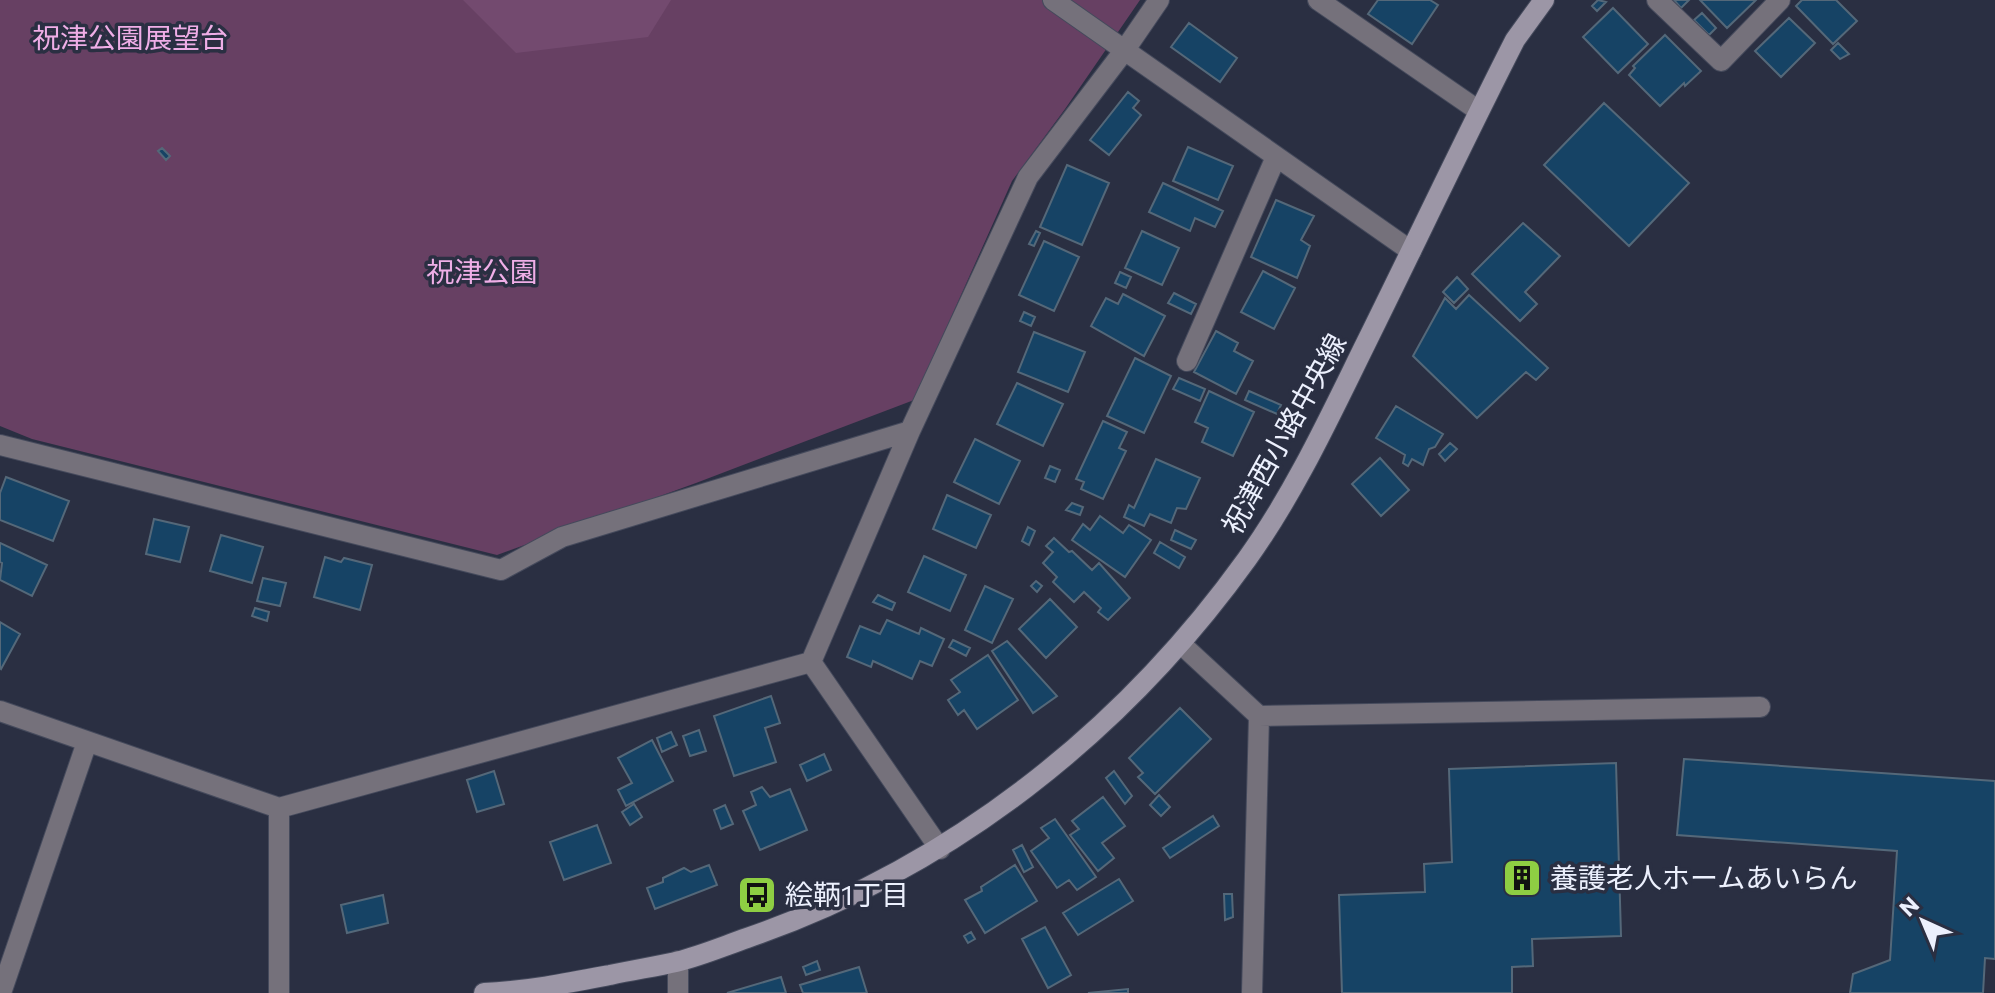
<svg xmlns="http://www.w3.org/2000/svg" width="1995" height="993" font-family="Commissioner,'Noto Sans JP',sans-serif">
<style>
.green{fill:#674063}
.forest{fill:#734a6f}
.building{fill:#164365;stroke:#546879;stroke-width:2}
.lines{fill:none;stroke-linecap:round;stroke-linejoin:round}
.minor-casing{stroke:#454a5c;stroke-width:22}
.secondary-casing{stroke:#454a5c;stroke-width:22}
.minor{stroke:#75717b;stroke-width:20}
.secondary{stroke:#9c96a6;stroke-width:20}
.labels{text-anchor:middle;stroke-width:7;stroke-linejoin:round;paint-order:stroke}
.park-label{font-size:28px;fill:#efaee7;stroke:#2a2f42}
.street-label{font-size:28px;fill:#ecf0fd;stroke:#2a2f42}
.poi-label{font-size:28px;fill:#ecf0fd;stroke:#2a2f42;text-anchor:start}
</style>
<rect width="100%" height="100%" fill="#2a2f42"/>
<path class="green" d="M0,0H1140L1065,109L1012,181L914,400L696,483L497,555L32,439L0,426Z"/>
<path class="forest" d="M463,0H671L648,37L516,53Z"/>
<path class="building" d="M1378,0H1430L1438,5L1412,44L1368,14Z
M1598,0L1606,2L1597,11L1592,6Z
M1674,0H1689L1681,8Z
M1700,0H1756L1727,28Z
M1802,0H1836L1857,21L1833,44L1796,6Z
M1613,8L1648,44L1618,73L1583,37Z
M1702,13L1716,28L1709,35L1694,20Z
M1789,18L1815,43L1781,77L1755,51Z
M1189,23L1237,58L1220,82L1171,47Z
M1665,35L1701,71L1685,86L1684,83L1660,106L1629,75L1635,68L1633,66Z
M1838,43L1849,54L1840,59L1831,50Z
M1128,92L1139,101L1133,108L1141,115L1109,155L1090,140Z
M1604,103L1689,183L1629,246L1544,165Z
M1188,147L1233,166L1218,200L1173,181Z
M162,148L170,156L166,160L158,151Z
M1067,165L1109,183L1082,245L1040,227Z
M1163,183L1223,211L1215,227L1195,218L1190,231L1149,212Z
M1276,200L1314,216L1301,240L1310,246L1297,278L1251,257Z
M1523,223L1560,256L1525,292L1537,304L1520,321L1472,274Z
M1036,231L1040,233L1034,246L1029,244Z
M1142,231L1179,248L1162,285L1125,268Z
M1044,241L1079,257L1054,311L1019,295Z
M1263,271L1295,288L1274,329L1241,312Z
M1120,272L1131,277L1126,288L1115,283Z
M1457,277L1468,289L1454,303L1443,292Z
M1174,293L1196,304L1191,314L1168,303Z
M1123,294L1165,316L1144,356L1091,326L1106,298L1118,304Z
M1469,295L1548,368L1536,380L1526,372L1477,418L1413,356L1445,298L1456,309Z
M1024,312L1035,317L1031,326L1020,321Z
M1216,331L1238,343L1234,351L1253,361L1236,394L1194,372Z
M1034,332L1085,352L1068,392L1018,372Z
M1135,358L1171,376L1144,433L1107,416Z
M1179,378L1205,389L1200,401L1173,389Z
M1017,383L1063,404L1043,446L997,424Z
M1209,391L1254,412L1233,456L1202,442L1208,428L1195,422Z
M1249,391L1281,405L1277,414L1245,400Z
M1396,406L1443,434L1435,447L1429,449L1423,465L1412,459L1408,466L1403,463L1405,455L1376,438Z
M1103,421L1127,432L1119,448L1126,451L1103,499L1081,489L1084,482L1076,479Z
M975,439L1020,461L999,504L954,482Z
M1450,443L1457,449L1445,461L1439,454Z
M1380,458L1409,490L1381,516L1352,484Z
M1156,459L1200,478L1186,509L1177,508L1171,523L1150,514L1144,526L1124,517L1129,505L1134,508Z
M1050,466L1060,470L1055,482L1045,478Z
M6,477L69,501L53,541L0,520V493Z
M947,495L991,515L976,548L933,529Z
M1072,503L1083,507L1080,515L1066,510Z
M1100,516L1123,533L1129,525L1151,540L1125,577L1072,540L1083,524L1090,530Z
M154,519L189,527L180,562L146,554Z
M1028,527L1035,531L1029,545L1022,541Z
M1175,530L1196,540L1191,549L1171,540Z
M221,535L263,547L252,583L210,571Z
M1054,538L1069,552L1072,551L1092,570L1099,563L1130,598L1108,620L1098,612L1101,608L1084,592L1074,602L1053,582L1057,577L1043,563L1053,552L1046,546Z
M1160,542L1185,557L1179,568L1154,553Z
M0,543L47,565L32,596L0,580L2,563L0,562Z
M924,556L966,575L950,611L908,592Z
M325,557L341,562L344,558L372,565L360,610L314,597Z
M263,578L286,583L280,606L257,601Z
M1036,581L1042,586L1037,592L1031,586Z
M985,586L1013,599L992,643L965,630Z
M878,595L895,603L892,610L873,602Z
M1050,599L1077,627L1046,658L1019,629Z
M255,608L269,612L267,621L252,616Z
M887,620L919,634L921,628L944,639L932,666L920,661L912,679L873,661L871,667L847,657L860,626L880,634Z
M0,622L20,634L1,669L0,668Z
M953,640L970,648L966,656L949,647Z
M1007,641L1057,696L1033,713L992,651Z
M988,655L1018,700L977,729L964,710L958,715L948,700L960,692L951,680Z
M771,696L780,723L765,728L776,762L734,776L714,716Z
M1180,708L1211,739L1155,794L1138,777L1143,773L1129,758Z
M699,730L706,751L690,756L683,736Z
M671,732L677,745L662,752L657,738Z
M652,740L673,781L626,806L618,790L632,783L618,758Z
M824,754L831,770L807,781L800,765Z
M1684,759L1995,781V959L1985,958L1983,993H1850L1853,974L1890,960L1897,851L1677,835Z
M1616,763L1621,936L1532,939L1533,966L1512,967V993H1342L1339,895L1425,892L1424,864L1452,862L1449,769Z
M494,771L504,804L477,812L467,780Z
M1114,771L1132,796L1125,804L1106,778Z
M762,787L770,797L790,789L807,830L760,850L743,811L756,805L751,792Z
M1159,795L1170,807L1161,816L1150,805Z
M1103,797L1125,826L1102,843L1114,858L1098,871L1070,835L1079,829L1072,821Z
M634,804L642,817L630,825L622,812Z
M725,805L733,824L721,829L714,810Z
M1213,816L1219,826L1170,858L1163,848Z
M1055,819L1096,877L1077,890L1069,880L1057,888L1031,851L1049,838L1041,828Z
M597,825L611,863L564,880L550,842Z
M1022,845L1033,867L1024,872L1013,850Z
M709,865L717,885L655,909L647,888L663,882V878L684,868L691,872Z
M1015,865L1037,901L985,933L965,900L982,891L981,887Z
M1119,879L1133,901L1078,935L1063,913Z
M1224,894H1232L1233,917L1225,920Z
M383,895L388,923L347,933L341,905Z
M1045,927L1071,975L1048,988L1022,939Z
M971,932L975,939L968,943L964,936Z
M817,961L820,970L806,975L803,967Z
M859,967L867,993H803L800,985Z
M781,977L786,993H727Z
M1128,989V993H1088Z"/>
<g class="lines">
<defs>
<path id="minor" d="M1053,0L1411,251
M1318,0L1479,111
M1657,0L1721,61L1780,0
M1187,361L1276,157
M0,445L501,570L562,537L910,431
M1181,644L1259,716L1252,993
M811,662L910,431L1028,177L1124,51L1159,0
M0,711L279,808L811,662L940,849
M1259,716L1760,707
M279,808V993
M1,993L87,742
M678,993V961"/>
<path id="secondary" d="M484,993C527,991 568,983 610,975C632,970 654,967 676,962C700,956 724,946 747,938C950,868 1122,733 1247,559C1295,492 1330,416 1366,343C1416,242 1464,140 1515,40L1544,0"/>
</defs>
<use href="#minor" class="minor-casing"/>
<use href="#secondary" class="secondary-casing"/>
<use href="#minor" class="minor"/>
<use href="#secondary" class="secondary"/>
</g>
<defs>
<symbol id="building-square" viewBox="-11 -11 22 22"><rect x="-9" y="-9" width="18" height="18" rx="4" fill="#8ece43" stroke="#2a2f42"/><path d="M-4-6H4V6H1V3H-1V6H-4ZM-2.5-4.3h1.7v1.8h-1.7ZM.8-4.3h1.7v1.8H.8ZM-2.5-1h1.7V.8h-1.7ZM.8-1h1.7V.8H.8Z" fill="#111"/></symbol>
<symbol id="bus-square" viewBox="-11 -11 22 22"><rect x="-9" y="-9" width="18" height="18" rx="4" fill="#8ece43" stroke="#2a2f42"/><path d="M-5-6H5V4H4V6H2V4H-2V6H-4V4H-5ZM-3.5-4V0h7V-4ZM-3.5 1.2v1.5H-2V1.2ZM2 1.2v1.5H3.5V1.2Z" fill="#111"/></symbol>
</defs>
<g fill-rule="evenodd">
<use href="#building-square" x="1500" y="856" width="44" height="44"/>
<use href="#bus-square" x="735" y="873" width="44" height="44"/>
</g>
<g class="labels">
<g class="park-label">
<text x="130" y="48">祝津公園展望台</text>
<text x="482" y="282">祝津公園</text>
</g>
<g class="street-label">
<text transform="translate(1284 434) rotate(-61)" y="10">祝津西小路中央線</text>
</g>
<g class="poi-label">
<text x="1550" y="888">養護老人ホームあいらん</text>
<text x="785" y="905">絵鞆1丁目</text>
</g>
</g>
<g transform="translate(1923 921) rotate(316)" stroke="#2a2f42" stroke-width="6" paint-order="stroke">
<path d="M0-6L14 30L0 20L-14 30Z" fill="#ecf0fd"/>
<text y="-12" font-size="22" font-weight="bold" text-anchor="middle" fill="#ecf0fd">N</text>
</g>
</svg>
